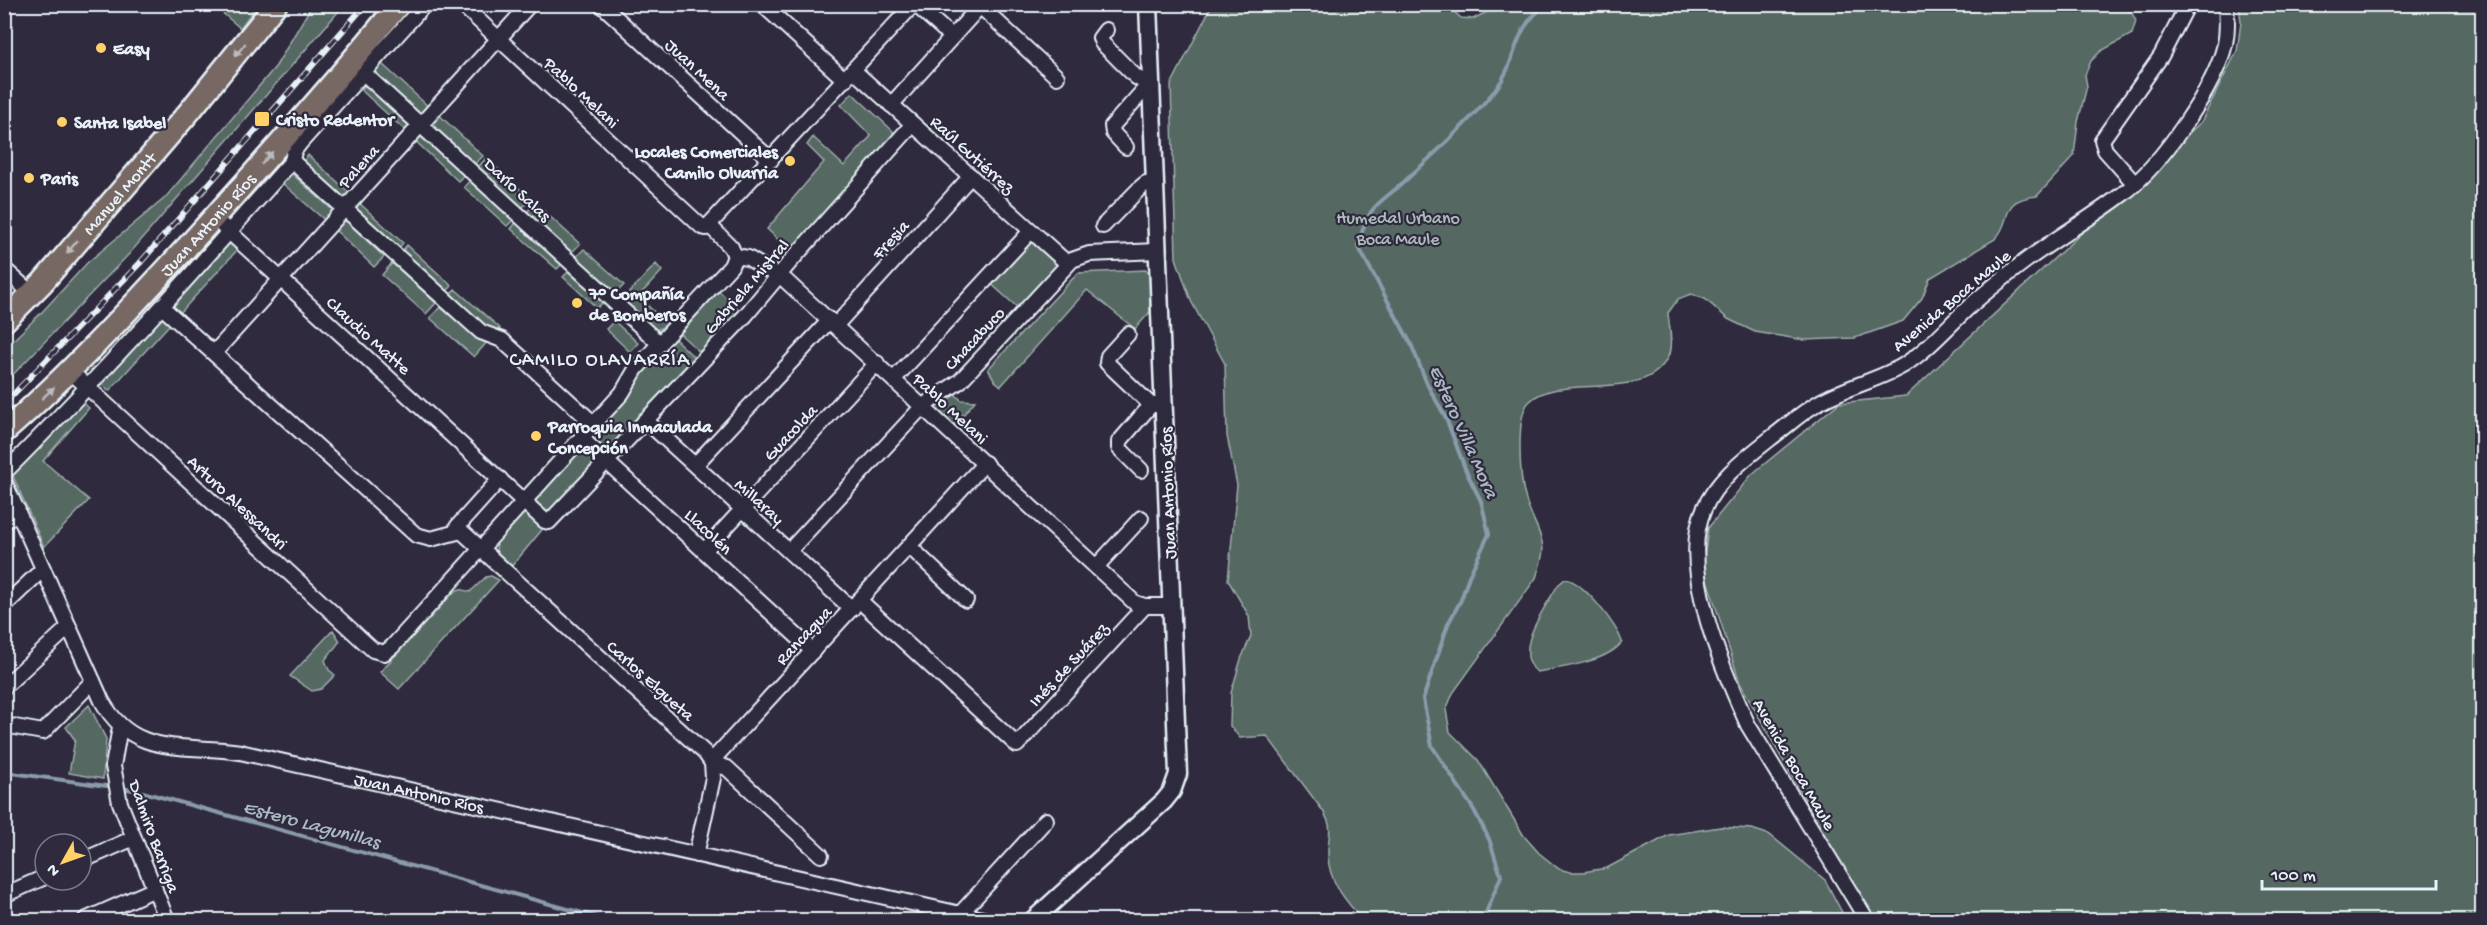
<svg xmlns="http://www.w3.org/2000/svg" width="2487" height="925" font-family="'Gochi Hand',sans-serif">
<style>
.green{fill:#556962;stroke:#9eadad;stroke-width:1.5}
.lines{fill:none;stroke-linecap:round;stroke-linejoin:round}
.stream{stroke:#8a9bab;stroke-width:4}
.minor-casing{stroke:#e8f1f8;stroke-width:18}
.tertiary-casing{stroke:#e8f1f8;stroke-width:21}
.primary-casing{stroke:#e8f1f8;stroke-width:26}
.minor{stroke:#2f2a3d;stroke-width:14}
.tertiary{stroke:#2f2a3d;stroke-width:16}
.primary{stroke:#776864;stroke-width:21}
.rail-casing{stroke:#e8f1f8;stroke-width:6}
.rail{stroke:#2f2a3d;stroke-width:4;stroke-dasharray:11;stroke-linecap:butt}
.oneway{fill:#bbbabd}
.poi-dot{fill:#ffd166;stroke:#2f2a3d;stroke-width:2}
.labels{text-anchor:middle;stroke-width:4.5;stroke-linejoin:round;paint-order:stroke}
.poi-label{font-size:18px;font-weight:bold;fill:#e8f1f8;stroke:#2f2a3d;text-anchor:start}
.street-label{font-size:18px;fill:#e8f1f8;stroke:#2f2a3d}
.park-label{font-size:18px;fill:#adbbbc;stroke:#2f2a3d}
.neighbourhood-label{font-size:20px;letter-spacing:1.5px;fill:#e8f1f8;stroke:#2f2a3d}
.water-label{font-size:20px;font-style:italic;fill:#aab8c4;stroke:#2f2a3d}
</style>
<rect width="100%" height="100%" fill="#2f2a3d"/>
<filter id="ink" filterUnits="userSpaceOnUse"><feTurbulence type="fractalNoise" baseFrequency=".0167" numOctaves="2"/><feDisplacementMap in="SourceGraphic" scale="12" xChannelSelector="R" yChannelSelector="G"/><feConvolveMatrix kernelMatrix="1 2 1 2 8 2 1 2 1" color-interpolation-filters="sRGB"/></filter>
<g filter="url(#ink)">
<path class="green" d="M213,5H257L240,28Z
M312,5H344L130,253L5,383V348L42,312L88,262L165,198L276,66Z
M1501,5L2111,4L2131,11L2136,21L2132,34L2101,51L2091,61L2085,75L2087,86L2078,122L2074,156L2037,196C1997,200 2014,220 1995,239L1930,278L1922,298L1903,321L1855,338L1804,340L1755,332L1728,319L1705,299L1691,294L1678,299L1668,313C1669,326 1673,341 1669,354C1650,406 1559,371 1529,402C1515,416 1520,481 1526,500C1530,514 1539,528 1542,542C1545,553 1539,568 1536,578L1453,693L1446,710L1450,732L1478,760L1524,836L1539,853L1559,869L1570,872H1583L1607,868L1669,835L1720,827L1752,829L1770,835L1825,880L1846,920H1362C1346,900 1329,883 1328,856C1327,835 1335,831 1323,811L1267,736L1240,738L1230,726L1231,693L1241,659L1251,636L1249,616L1228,580L1237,485L1227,436L1225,364L1191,301L1176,258L1171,85L1212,5H1447L1461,18L1473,19Z
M2239,5H2482V920H1872L1740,683L1703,567L1708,528L1752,474L1839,403L1906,396L2201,122L2237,51L2241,22Z
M381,63L430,108L422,118L372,72Z
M367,83L416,126L409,134L361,90Z
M852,93L893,131L894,143L791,252L767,229L824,162L807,145L813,137L844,166L871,136L841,105Z
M435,111L483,156L473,166L425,121Z
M420,128L467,172L458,181L411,137Z
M308,155L351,194L345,201L302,163Z
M486,158L531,199L521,209L477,168Z
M291,173L337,214L328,223L282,183Z
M472,178L515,218L507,226L464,187Z
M356,200L403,243L397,250L349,207Z
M535,203L580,244L571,253L526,213Z
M342,217L384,257L374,267L332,227Z
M518,220L565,261L557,269L511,229Z
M226,233L240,247L109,391L94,377Z
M1030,237L1059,263L1018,308L989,282Z
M407,245L452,286L446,292L402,251Z
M584,249L624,285L615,294L575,258Z
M392,263L436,303L426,314L382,275Z
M656,264L662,271L638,297L668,324L657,330L651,328L622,300Z
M571,269L605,300L597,308L563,277Z
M1146,270L1151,277L1150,312L1135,329L1087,290L1001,386L995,381L988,369L1078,273Z
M455,289L500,328L496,333L449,296Z
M719,291L742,312L703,355L680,334Z
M440,307L480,340L488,341L474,357L430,318Z
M614,321L638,343L630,352L606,329Z
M675,339L695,358L549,517L541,531L511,567L496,551L497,542L624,403L638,378Z
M955,394L961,400L975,401L953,427L934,408Z
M75,395L89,408L43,461L89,500L44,547L6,460Z
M491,576L499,580L399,689L380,672L455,591L460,589L470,592L486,577Z
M1565,579C1582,580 1618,626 1622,642C1608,662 1560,668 1537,672C1511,652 1546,606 1558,585Z
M333,630L340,641L325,660L329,670L335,675L321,689L312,691L290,676Z
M89,705L106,739L103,779L69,773L75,740L66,727Z"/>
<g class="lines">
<path class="stream" d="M4,772L114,787
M121,788L139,791L608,920
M1483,920L1501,876L1489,839L1474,810L1432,746L1423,699L1448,624L1461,600L1469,576L1489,534L1481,501L1466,471L1446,418L1428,386L1411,344L1358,246C1361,234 1364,223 1371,212C1379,200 1395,191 1405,181C1436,152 1469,122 1496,89C1519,59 1511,29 1547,4"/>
<defs>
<g id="minor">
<path d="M461,4L702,227L706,228L914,4"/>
<path d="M601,4L771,160"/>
<path d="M762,4L845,80"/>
<path d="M915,4L952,37"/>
<path d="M980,6L1057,77"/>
<path d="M1106,30L1100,38L1102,43L1136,77L1151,86"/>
<path d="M357,67L660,344"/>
<path d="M853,70L1068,264"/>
<path d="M891,105L982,4"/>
<path d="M1126,147L1113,133L1112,126L1143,91L1151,86"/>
<path d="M292,161L481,332L502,340L594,424"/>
<path d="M2135,184L2105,150L2102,140L2161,56L2188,4"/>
<path d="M214,218L545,521L549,522L745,316L790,262L913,124"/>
<path d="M710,226L731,247L735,256"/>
<path d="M1103,226L1140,188L1146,183L1155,181"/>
<path d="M735,256L748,258L785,280L1135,603L1145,606H1172"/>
<path d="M4,269L32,294"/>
<path d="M162,307L416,535L431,539L461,531"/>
<path d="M836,325L971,176"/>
<path d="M1128,334L1108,356L1107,363L1151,405H1164"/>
<path d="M214,353L530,4"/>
<path d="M70,371L373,650L384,653L392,647L622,393L636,369L731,266L735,256"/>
<path d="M894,379L1031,231"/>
<path d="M645,420L852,609"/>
<path d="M581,438L813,651"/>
<path d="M695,465L830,320"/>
<path d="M1141,470L1119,448V442L1151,405"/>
<path d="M4,473C104,373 198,267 292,161L294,151L301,142L425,4"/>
<path d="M500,479L457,527L705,753L712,763L727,768L821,855"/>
<path id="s1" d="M4,481L102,701C134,759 185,743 240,752L987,920"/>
<path d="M4,523L18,510"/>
<path d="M909,546L966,600"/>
<path d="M704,551L877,363"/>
<path d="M789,551L923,406L960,381L1072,260L1089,254L1158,251"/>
<path d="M1096,567L1141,518"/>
<path d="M859,600L1017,745L1145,606"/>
<path d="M4,606L43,569"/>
<path d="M4,687L69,627"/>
<path d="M4,725L43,732L93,681"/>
<path d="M120,727L113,766L120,803L167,920"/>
<path d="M696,855L713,778L712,763L718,754L985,463"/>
<path d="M81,861L134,838"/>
<path d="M4,895L45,877"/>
<path d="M960,914L1046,820"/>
<path d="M85,920L155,889"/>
<path d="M1867,920L1748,725C1723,670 1678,567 1704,509C1717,479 1746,458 1771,438C1787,426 1802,412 1818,403C1845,387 1877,381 1904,365C1929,349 1948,326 1970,306C1984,293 2000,281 2015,269C2050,241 2089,220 2124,193C2161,165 2215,88 2225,44C2228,30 2227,18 2226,4"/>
</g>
<path id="tertiary" d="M1033,920L1164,801L1172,791L1178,774L1148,4"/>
<g id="primary">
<path id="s2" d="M4,321L42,283L189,112L276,4"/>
<path id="s3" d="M4,432C70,374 128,311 187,247C259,168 331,88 399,4"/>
</g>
</defs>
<use href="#minor" class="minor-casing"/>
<use href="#tertiary" class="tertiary-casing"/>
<use href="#primary" class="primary-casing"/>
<use href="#minor" class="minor"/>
<use href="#tertiary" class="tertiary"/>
<use href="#primary" class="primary"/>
<defs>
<path id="rail" d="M4,404L140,263L366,4"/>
</defs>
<use href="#rail" class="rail-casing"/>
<use href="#rail" class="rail"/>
</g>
<defs><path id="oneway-solid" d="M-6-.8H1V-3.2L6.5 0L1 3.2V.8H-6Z" transform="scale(1.5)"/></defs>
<g class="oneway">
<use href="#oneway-solid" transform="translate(240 50) rotate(129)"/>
<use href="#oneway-solid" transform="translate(267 158) rotate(-49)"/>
<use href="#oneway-solid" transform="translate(72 247) rotate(130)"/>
<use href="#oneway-solid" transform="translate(48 393) rotate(-43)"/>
</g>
</g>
<g class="poi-dot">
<circle cx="101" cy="48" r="6"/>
<rect x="254" y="111" width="16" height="16" rx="3"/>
<circle cx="62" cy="122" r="6"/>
<circle cx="790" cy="161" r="6"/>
<circle cx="29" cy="178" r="6"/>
<circle cx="577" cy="303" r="6"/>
<circle cx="536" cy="436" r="6"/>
</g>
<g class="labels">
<g class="poi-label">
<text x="113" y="54">Easy</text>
<text x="276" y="125">Cristo Redentor</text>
<text x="74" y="128">Santa Isabel</text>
<text x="778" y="157" text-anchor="end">Locales Comerciales<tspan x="778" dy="21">Camilo Olvarria</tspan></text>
<text x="41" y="184">Paris</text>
<text x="589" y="299">7° Compañía<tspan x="589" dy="21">de Bomberos</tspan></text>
<text x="548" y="432">Parroquia Inmaculada<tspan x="548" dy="21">Concepción</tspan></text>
</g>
<g class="street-label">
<text transform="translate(698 69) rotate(43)" y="6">Juan Mena</text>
<text transform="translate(582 92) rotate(43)" y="6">Pablo Melani</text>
<text transform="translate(973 154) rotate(42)" y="6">Raúl Gutiérrez</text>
<text transform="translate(358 166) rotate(-48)" y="6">Palena</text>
<text transform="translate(518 189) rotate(43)" y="6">Darío Salas</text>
<text dy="6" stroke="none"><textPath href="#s2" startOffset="172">Manuel Montt</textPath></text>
<text dy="6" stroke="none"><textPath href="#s3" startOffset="291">Juan Antonio Ríos</textPath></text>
<text transform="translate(890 239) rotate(-48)" y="6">Fresia</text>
<text transform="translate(746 286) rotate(-49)" y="6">Gabriela Mistral</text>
<text transform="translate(1951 300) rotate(-40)" y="6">Avenida Boca Maule</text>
<text transform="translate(369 335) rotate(42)" y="6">Claudio Matte</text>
<text transform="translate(974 338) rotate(-47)" y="6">Chacabuco</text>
<text transform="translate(951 408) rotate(43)" y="6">Pablo Melani</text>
<text transform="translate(790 432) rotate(-47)" y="6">Guacolda</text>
<text transform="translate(1167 493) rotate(-92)" y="6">Juan Antonio Ríos</text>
<text transform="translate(760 501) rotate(42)" y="6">Millaray</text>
<text transform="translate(238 502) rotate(43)" y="6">Arturo Alessandri</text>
<text transform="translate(709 531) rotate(43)" y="6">Llacolén</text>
<text transform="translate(803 635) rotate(-47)" y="6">Rancagua</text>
<text transform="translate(1068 664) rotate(-47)" y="6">Inés de Suárez</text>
<text transform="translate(651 680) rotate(42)" y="6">Carlos Elgueta</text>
<text transform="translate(1795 764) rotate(60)" y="6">Avenida Boca Maule</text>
<text dy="6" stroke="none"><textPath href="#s1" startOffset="580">Juan Antonio Ríos</textPath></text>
<text transform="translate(155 836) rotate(70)" y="6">Dalmiro Barriga</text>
</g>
<g class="park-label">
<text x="1398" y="223">Humedal Urbano<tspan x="1398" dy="21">Boca Maule</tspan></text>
</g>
<g class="neighbourhood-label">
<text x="600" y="365">CAMILO OLAVARRÍA</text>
</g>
<g class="water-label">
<text transform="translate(1465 431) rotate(66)" y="7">Estero Villa Mora</text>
<text transform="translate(312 823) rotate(15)" y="7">Estero Lagunillas</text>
</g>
</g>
<rect width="2487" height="925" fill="none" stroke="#2f2a3d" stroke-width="24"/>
<rect x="12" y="12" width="2463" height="901" fill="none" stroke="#e8f1f8" stroke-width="2" filter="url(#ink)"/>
<g transform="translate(63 862) rotate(230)"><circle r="28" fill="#2f2a3d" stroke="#797a88" stroke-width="1.5"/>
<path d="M0-4.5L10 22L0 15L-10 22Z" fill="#ffd166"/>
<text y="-9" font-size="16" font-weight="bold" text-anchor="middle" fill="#e8f1f8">N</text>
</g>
<path d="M2262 880v9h174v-9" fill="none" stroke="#e8f1f8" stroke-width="3"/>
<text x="2271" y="880" font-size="18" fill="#e8f1f8" stroke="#2f2a3d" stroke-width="4.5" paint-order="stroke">100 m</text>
</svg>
